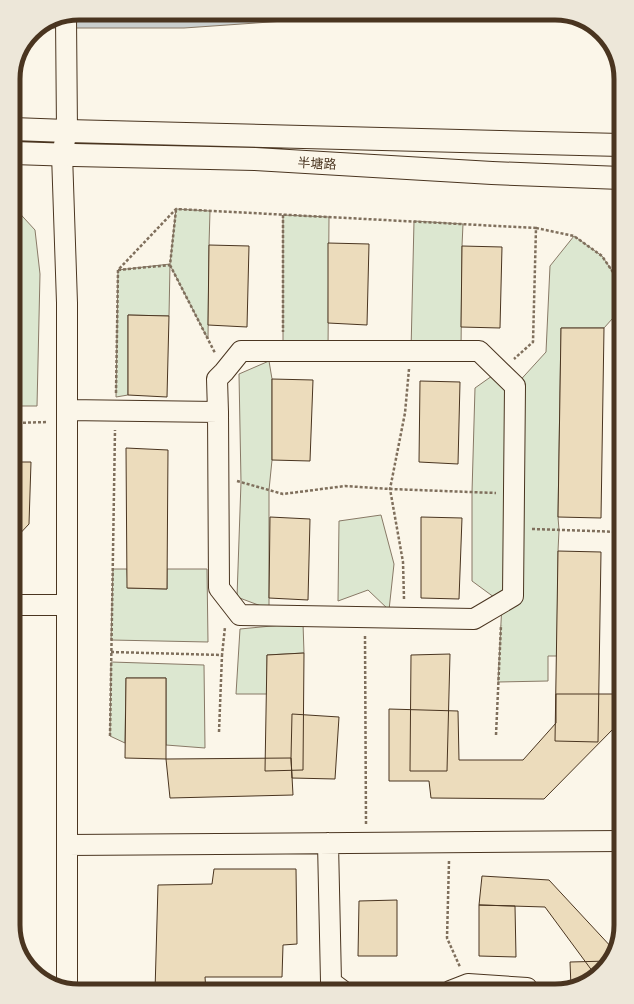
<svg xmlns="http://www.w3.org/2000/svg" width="634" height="1004" font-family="'Fira Sans Condensed','Noto Sans SC',sans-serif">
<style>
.green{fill:#dce7d0;stroke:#887966}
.water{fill:#c9cecd;stroke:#887966}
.building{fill:#ecdcbc;stroke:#4a3520}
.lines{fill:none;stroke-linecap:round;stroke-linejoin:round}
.minor-casing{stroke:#4a3520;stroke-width:22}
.major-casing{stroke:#4a3520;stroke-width:24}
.path{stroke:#7f6f5c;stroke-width:2.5;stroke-dasharray:3 2;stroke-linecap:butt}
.minor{stroke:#fbf6e9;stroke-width:20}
.major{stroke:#fbf6e9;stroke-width:22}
.labels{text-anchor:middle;stroke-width:3;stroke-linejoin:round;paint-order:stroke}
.street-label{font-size:13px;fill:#4a3520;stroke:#fbf6e9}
.rim{fill:none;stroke:#4a3520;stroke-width:5}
</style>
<rect width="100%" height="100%" fill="#fbf6e9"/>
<path class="green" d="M13,206L35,230L40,274L37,406H13Z
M176,209L210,211L209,245L208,339L170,265L169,316L128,315V395L116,397L118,270L170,264Z
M283,215L329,217L328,351H283Z
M414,221L463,224L462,246L461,351H411Z
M574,236L602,256L621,284V309L604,328H561L558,517L559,530L558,551L557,656H548V681L498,682L502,603L472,581V492L475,388L499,371L515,386L546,352L550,266Z
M269,361L272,379V460L269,490V609L237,597L241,482L239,374Z
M381,515L394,564L389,610L368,590L338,601L339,521Z
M113,569H127L128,588L167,589V569H207L208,642L111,640Z
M303,623L304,653L267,655V694H236L240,629Z
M111,662L204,665L205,748L166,745V678H126L125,743L110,736Z"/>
<path class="water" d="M404,15L356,16L184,28H39L54,18Z"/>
<path class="building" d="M328,243L369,244L367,325L328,323Z
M209,245L249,246L247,327L208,325Z
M462,246L502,247L500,328L461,327Z
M128,315L169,316L167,397L128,395Z
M561,328H604L601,518L558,517Z
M272,379L313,380L310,461L272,460Z
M420,381L460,382L458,464L419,462Z
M126,448L168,450L167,589L127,588Z
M13,462H31L29,524L13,541Z
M270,517L310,519L308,600L269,598Z
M421,517L462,518L459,599L421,598Z
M558,551L601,552L598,742L555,741Z
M304,653L303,770L265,771L267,655Z
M450,654L447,771H410L411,655Z
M126,678H166V759L125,758Z
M556,694H618L616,726L544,799L431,798L429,781H389V709L458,711L459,760H523L556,723Z
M292,714L339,717L335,779L292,778L291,758Z
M291,758L293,795L170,798L166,759Z
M214,869H296L297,944L283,945L282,977H205L206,991H155L158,885L212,884Z
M482,876L549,880L614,950L612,958L593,976V972L545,907L479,905Z
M397,900V956H358L359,901Z
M479,905L515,906L516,957L479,956Z
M609,961L584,984L571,987L570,962Z"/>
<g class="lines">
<defs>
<path id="minor" d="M66,18L67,131L62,154L67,303V988
M67,410L218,412L219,588L240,615L474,619L513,596L515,386L479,351H241L224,372L217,379L218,412
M13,605H67
M328,843L331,982L343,991
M67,845L621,841
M450,991L468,984L527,988L529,991"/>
<path id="major" d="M13,129L67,131L621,145
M13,153L74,155L255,159L492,173L621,178"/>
</defs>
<use href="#minor" class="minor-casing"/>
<use href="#major" class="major-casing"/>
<path class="path" d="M283,215V332
M536,228L574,236L602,256L621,284
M170,265L215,353
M118,270L170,265L176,210
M116,393L118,270L176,209L536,228L533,342L514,359
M13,423L48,422
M237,481L283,494L345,486L390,489L496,493
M532,529L621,532
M404,599L403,562L390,489L405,413L409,369
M365,636L366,825
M111,652L222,655L225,627
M219,732L222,655
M496,735L501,625
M110,736L115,430
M449,861L447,938L460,967"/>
<use href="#minor" class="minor"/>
<use href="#major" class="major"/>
</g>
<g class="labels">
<g class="street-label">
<text transform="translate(317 163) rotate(3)" y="5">半塘路</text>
</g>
</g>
<path d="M0 0H634V1004H0ZM79 20H555A59 59 0 0 1 614 79V925A59 59 0 0 1 555 984H79A59 59 0 0 1 20 925V79A59 59 0 0 1 79 20Z" fill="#ede7d9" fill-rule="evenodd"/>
<path class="rim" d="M79 20H555A59 59 0 0 1 614 79V925A59 59 0 0 1 555 984H79A59 59 0 0 1 20 925V79A59 59 0 0 1 79 20Z"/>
</svg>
